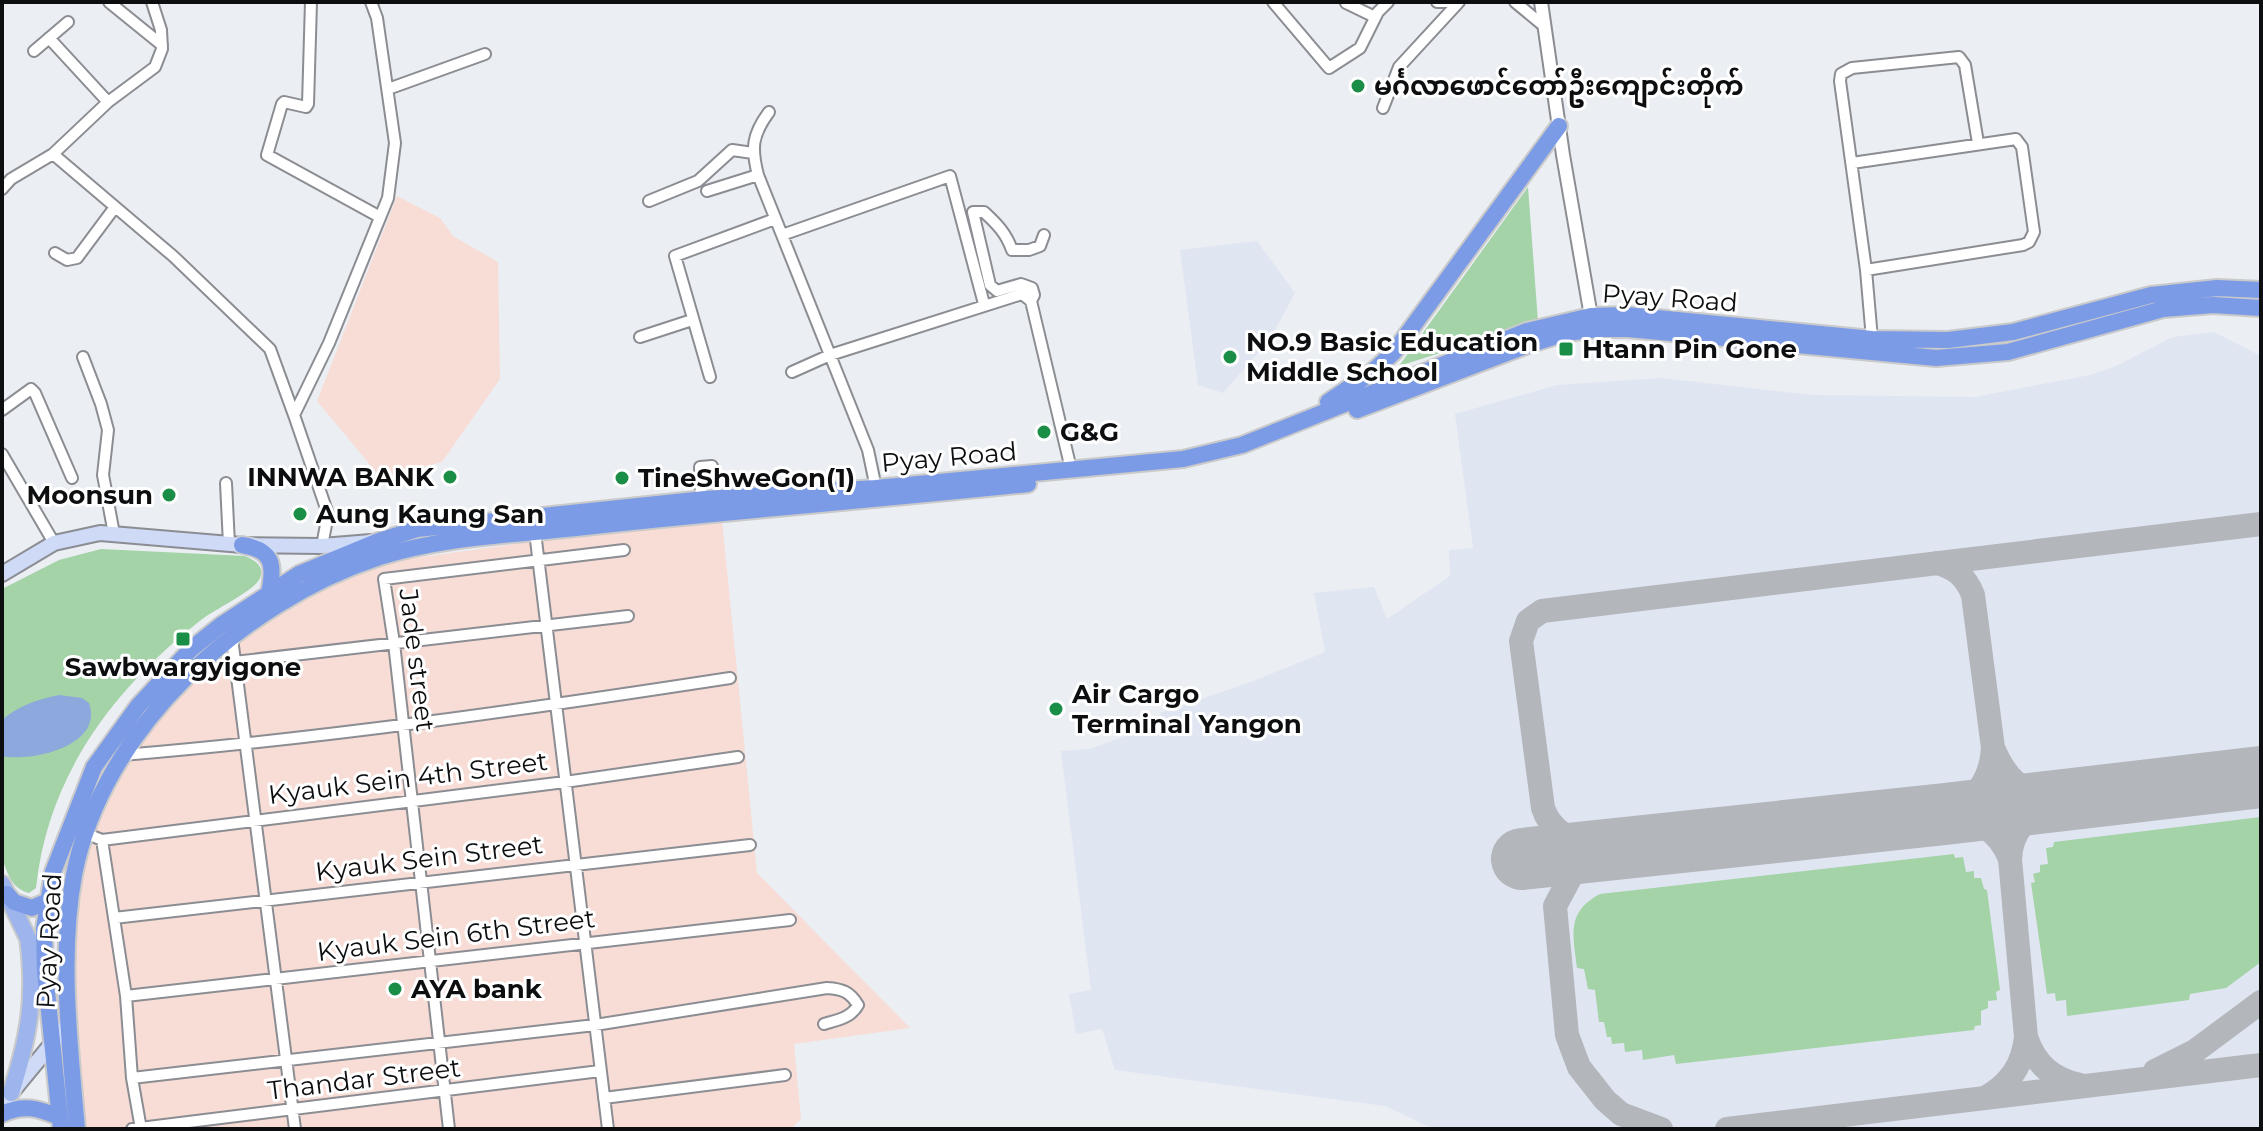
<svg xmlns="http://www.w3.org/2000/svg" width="2263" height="1131" font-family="Montserrat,'Noto Sans Myanmar',sans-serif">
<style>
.commercial{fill:#f7ddd6}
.built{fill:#e0e5f2}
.green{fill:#a3d3a7}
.water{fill:#8da8dc}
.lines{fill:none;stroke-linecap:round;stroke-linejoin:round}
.taxiway{stroke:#b3b6ba;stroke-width:24}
.runway{stroke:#b3b6ba;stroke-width:62}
.minor-casing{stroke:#8b8d93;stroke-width:14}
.tertiary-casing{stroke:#8b8d93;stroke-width:16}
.secondary-casing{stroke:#8b8d93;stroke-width:18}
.primary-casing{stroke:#cacaca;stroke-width:20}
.trunk-casing{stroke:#cacaca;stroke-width:20}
.minor{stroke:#fff;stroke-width:10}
.tertiary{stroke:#fff;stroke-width:12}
.secondary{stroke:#cedaf6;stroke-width:14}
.primary{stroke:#9db4ec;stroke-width:16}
.trunk{stroke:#7c9be6;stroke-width:16}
.poi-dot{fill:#1a8d46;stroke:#fff;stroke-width:3}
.labels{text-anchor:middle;stroke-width:6;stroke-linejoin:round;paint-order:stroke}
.poi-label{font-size:26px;font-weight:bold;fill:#0d0e10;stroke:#fff;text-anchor:start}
.street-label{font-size:26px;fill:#0d0e10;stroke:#fff}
</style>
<rect width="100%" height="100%" fill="#ebeef3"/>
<path class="commercial" d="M397,196L440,218L453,236L498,262L500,379L442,462L381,478L317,401Z
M722,520L757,873L910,1028L794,1044L801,1119L791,1129H79L70,942L78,877L93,826L113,783L155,722L203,669L245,635L345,575L400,560L625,529Z"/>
<path class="built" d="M1257,241L1295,293L1270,339L1223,393L1198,385L1180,250Z
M2214,332L2261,356V1129H1434L1385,1106L1115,1070L1102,1029L1076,1034L1069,994L1091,990L1061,751L1090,749L1163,722L1160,713L1251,682L1325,652L1314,593L1374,587L1387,619L1450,576L1449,550L1473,548L1455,414L1557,385L1661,378L1812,395L1975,397L2090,375L2114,367L2173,337Z"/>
<path class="green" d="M1528,187L1538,322L1399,366Z
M101,549L245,556C254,560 265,566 260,578C256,590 213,610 201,620C113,689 48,775 36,888L29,893C11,888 8,874 2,858V589L59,560Z
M2261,817V962L2226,988L2190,994L2189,1000L2067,1016L2066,1000L2056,1001L2055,993L2047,994L2031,883L2035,882L2033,874L2040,872V865L2048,864L2046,848L2053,847L2054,842Z
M1954,854L1955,858L1963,857L1966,872L1974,871V878H1981L1984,889L1987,890L2000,990L1996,992L1997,1000L1988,1001V1008L1981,1011V1025L1975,1026L1974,1030L1676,1064L1674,1055L1643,1060L1642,1050L1625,1052L1624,1043L1612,1044L1611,1037H1607L1604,1022H1599L1595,990L1588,989L1584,969L1577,968C1573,935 1566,912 1600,894Z"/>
<path class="water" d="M59,695L82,698L89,703C104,746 32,762 2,756V720C18,706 38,699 59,695Z"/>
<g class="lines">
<path class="taxiway" d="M1936,563C1955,567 1966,577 1973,595L1993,748C1991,781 1975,801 1945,814
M1993,748C2008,783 2023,792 2058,801
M1948,814C1977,819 1999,830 2010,859L2026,1037C2023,1065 2010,1084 1985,1098
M1600,850C1576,844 1551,833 1543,808L1521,641L1528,621L1542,611L2261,524
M1600,850L1577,865L1555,906L1567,1035L1579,1067L1605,1100L1621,1114L1661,1129
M2010,859C2011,829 2032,810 2058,801
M2026,1037C2035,1064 2052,1079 2080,1085
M2155,1071L2195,1051L2261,1002
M1727,1129L2261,1065"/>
<path class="runway" d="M1522,859L1945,814L2261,777"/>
<defs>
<path id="minor" d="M109,2L162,45
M311,2L308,104L306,107L284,102L282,104L267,155L380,217
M1273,2L1329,68L1360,48L1378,12L1388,2
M1437,2H1459
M1515,2L1544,26
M1346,3L1375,17
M49,38L108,102
M34,51L68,22
M388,89L485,54
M1383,108L1399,67L1458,3
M769,112C752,135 751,148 758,175L868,450L876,488
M53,154L173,256L270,349L294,415
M1852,163L2016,139L2022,147L2034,232L2029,242L2023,245L1866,270
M2,189L11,179L53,154L108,102L155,67L162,49L161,30L152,2
M707,191L758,175
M649,201L698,181L732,150L753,153
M782,235L950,176L984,304
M55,253L67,260L77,258L115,207
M1031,301L1034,295L1032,288L1021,284L997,291L990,285L973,212H984C997,224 1006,233 1012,250H1029L1040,246L1044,235
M640,337L692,320
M1872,339L1866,270L1840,81L1841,74L1852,68L1959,57L1965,65L1978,143
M83,357L101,404L108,430L103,475L114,534
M792,372L830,355L1022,294L1031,301L1071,469
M710,377L675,256L775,219
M2,410L31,389L35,393L72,478
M2,454L54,543
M226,483L229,544
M701,500L700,467L712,466
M535,532L608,1129
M322,546L328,514L294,415L329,343L388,198L395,143L377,18L371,2
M232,638L295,1129
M234,662L628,616
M123,755C327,738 528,709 730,678
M85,833L102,840L565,782L738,757
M102,840L126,996L132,1078L141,1129
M114,918L750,845
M126,996L790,920
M132,1078L595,1025L827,988C843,989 850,992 858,1005C851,1018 837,1020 824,1024
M604,1098L785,1075
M132,1129L600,1071
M449,1129L394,643L384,579L624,550"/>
<path id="tertiary" d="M1541,2L1563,155L1592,322"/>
<path id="secondary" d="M2,574L54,543L100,533L242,545L322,546L371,542
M2,1104L68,1024"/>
<path id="primary" d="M2,884L32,947
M11,1093C29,1036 36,998 28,938"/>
<path id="trunk" d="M1328,402L1371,373L1394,352L1559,126
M1357,410L1528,345L1566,333L1599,329H1628L1936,358L2008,352L2163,309L2213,305L2261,308
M242,545C273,550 275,564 269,593
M7,894L14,902L32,908L48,901
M2,1114C23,1104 38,1108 59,1117
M61,1129L45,972L44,929L53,872L94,767L138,706L191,649L221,625L299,574L379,541L417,529L705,499L876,488L1183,459L1242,445L1527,331L1591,316L1626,315L1872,339L1948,340L2013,332L2151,295L2217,288L2261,290
M77,1129C70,1048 59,956 74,875C102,729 241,602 380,557C442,537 511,535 576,528C727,511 877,500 1028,484"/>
</defs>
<use href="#minor" class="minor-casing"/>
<use href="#tertiary" class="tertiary-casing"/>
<use href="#secondary" class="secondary-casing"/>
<use href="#primary" class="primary-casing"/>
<use href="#trunk" class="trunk-casing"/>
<use href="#minor" class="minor"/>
<use href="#tertiary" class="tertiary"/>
<use href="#secondary" class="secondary"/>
<use href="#primary" class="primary"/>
<use href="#trunk" class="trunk"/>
</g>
<g class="poi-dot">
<circle cx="1358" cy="86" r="8"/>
<rect x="1558" y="341" width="16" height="16" rx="4"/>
<circle cx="1230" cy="357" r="8"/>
<circle cx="1044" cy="432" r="8"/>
<circle cx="450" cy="477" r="8"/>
<circle cx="622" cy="478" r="8"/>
<circle cx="169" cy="495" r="8"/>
<circle cx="300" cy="514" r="8"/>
<rect x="175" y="631" width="16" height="16" rx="4"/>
<circle cx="1056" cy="709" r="8"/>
<circle cx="395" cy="989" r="8"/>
</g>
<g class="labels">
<g class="poi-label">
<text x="1374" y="95">မင်္ဂလာဖောင်တော်ဦးကျောင်းတိုက်</text>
<text x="1246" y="351">NO.9 Basic Education<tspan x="1246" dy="30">Middle School</tspan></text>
<text x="1582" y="358">Htann Pin Gone</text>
<text x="1060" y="441">G&amp;G</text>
<text x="434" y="486" text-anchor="end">INNWA BANK</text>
<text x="638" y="487">TineShweGon(1)</text>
<text x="153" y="504" text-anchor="end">Moonsun</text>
<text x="316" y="523">Aung Kaung San</text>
<text x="183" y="676" text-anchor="middle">Sawbwargyigone</text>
<text x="1072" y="703">Air Cargo<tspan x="1072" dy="30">Terminal Yangon</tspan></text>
<text x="411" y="998">AYA bank</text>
</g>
<g class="street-label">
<text transform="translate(1670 298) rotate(4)" y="9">Pyay Road</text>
<text transform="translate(949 457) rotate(-5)" y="9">Pyay Road</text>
<text transform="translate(417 660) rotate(83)" y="9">Jade street</text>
<text transform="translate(408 778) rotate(-7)" y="9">Kyauk Sein 4th Street</text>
<text transform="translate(429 858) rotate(-7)" y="9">Kyauk Sein Street</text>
<text transform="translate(456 935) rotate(-7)" y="9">Kyauk Sein 6th Street</text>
<text transform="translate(49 941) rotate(-87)" y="9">Pyay Road</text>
<text transform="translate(364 1079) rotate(-7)" y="9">Thandar Street</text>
</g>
</g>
<rect width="2263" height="1131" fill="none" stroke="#0d0e10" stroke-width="8"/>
</svg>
